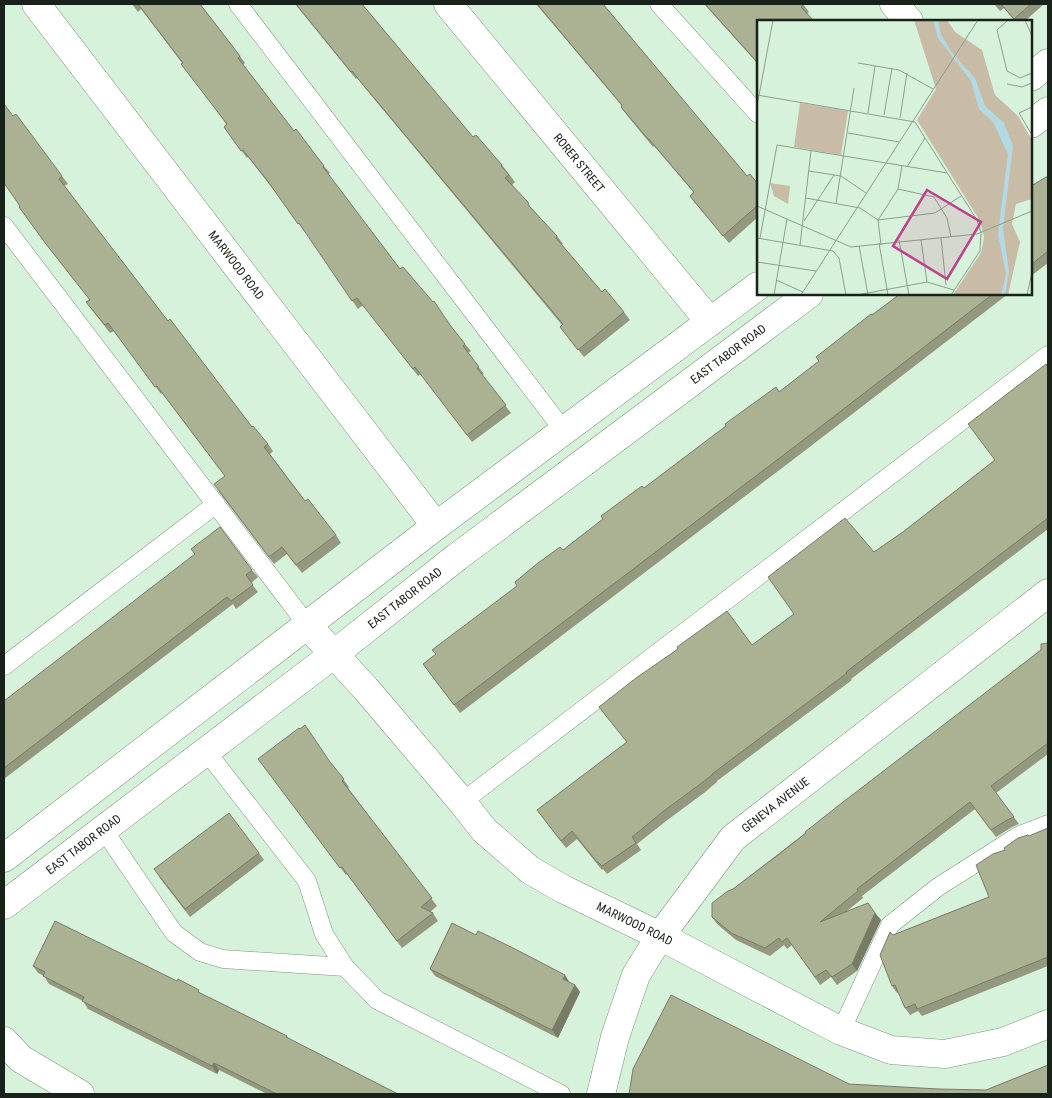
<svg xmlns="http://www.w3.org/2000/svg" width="1052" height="1098" font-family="'Roboto Condensed',sans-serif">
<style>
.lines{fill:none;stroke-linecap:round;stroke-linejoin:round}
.service-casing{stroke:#7d9580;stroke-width:19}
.minor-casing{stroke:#7d9580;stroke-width:29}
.tertiary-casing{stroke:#7d9580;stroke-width:29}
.service{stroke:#fff;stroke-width:18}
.minor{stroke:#fff;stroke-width:28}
.tertiary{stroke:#fff;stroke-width:28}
.wall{fill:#93987e}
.shaded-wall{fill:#787c67}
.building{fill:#abb193;stroke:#787c67}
.labels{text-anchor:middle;stroke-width:4;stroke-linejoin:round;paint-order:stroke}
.street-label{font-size:12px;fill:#19221a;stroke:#fff}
.inset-road{fill:none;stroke:#8b9f8d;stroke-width:1}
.view{fill:#c0408c;fill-opacity:0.15;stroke:#c0408c;stroke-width:2.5}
.inset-edge{fill:none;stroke:#19221a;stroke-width:2.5}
</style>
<rect width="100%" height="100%" fill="#d7f2da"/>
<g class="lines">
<defs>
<path id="service" d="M238,4L564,431
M659,4L758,114
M4,226L308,626
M4,666L216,504
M206,751L307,881L324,934L345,967L377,1000L561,1094
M462,802L1048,355
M103,829L174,933L200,952L223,959L345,967
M841,1031L890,925L938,887L1018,836L1048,824"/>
<g id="minor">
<path id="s1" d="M36,4L436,526"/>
<path id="s2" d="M448,4L710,322"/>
<path d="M894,4L909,21"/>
<path id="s3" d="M308,626L366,689L462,802L484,830L530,870L563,889L660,936L841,1031L891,1050L945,1054L1003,1042L1048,1024"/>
<path d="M4,1041L21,1059L80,1094"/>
<path id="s4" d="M601,1094L615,1037L636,975L660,936L733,838L1048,593"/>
</g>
<g id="tertiary">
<path d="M1031,77L1048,63"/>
<path d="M1031,124L1048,111"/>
<path d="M4,858L436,526L758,286"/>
<path id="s5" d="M4,905L334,654L457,557L809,294"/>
</g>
</defs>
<use href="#service" class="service-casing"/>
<use href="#minor" class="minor-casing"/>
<use href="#tertiary" class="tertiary-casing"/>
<use href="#service" class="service"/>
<use href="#minor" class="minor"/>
<use href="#tertiary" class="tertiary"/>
</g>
<path class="wall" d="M132,4H200L240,56L245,63L243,65L294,131L330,173L328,174L400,269L465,344L471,351L468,353L484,374L482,375L511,413L472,442L421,374L418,376L363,305L358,309L305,230L304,231L272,188L248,157L247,158L224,127L227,125L182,63L141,9L138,12Z
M295,4H362L473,137L502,165L515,182L512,185L533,210L557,236L563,244L562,245L602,292L624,312L630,320L584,357L560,327L562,325L365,88L357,78L356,79Z
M536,4H603L747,176L758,184V217L729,243L695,203L690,196L694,193L654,146L653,147L626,114L621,107L622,106Z
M704,4H803L809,12L807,14L758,21V64Z
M994,4H1044L1025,21H1015L1004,8L1000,11Z
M13,116L62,176L68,184L64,186L168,321L252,427L268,444L273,451L270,454L305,501L336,535L341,543L302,573L287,554L274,564L219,492L225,476L162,393L161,394L114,331L110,333L92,310L86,302L90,300L52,252L19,207L20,206Z
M1048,176V263L1031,276V186Z
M900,294H1008L807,449L460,713L423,664L436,655L563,550L644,488L779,392L819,362L816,357Z
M1048,367V529L851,679L852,680L717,781V782L704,793L670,818L637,844L641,850L607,874L603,869L602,870L577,839L566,848L537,810L627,742L599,707L752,645L794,614L874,552L903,532L995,460Z
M252,570L258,577L251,583L258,592L236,609L233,604L4,779V701Z
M1048,643V754L996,793L1019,824L1012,827L996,837L975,809L862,896L863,898L847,911L875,913L881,920L857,971L837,985L831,977L820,985L792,945L787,949L784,945L770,956L736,940L717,924L712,917L733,889L1041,650Z
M332,764L349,787L348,788L437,906L430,912L433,913L438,921L402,948L347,874L346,875L264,766Z
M1048,828V966L922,1016L918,1011L910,1015L905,1008L899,992L897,993L892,986L893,935L989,897L1005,850L1029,836Z
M259,853L264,860L190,917L159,877Z
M33,966L202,994L287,1036L289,1039L398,1094H267L219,1070L217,1074L88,1009L83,1001L49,984L44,976L38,973Z
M430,969L570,983L575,985L580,992L558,1038L435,976Z"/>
<path class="shaded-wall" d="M875,913L881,920L857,971L852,964Z
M565,975L570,983L563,979Z
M575,985L580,992L558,1038L552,1030Z
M214,1063L219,1070L217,1074L212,1066Z"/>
<path class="building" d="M138,4H200L240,56L238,58L294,131L296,129L324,166L323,167L400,269L403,267L433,302L434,301L450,325L465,344L463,346L479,367L477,368L506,405L467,435L415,367L413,369L357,298L352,301L299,223L298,224L267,180L243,150L241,151L224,127L227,124L181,64L183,63Z
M296,4H362L473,137L476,135L502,165L501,166L509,175L505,178L528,202L529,206L557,236L556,238L602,292L605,289L624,312L578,350L560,327L563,324L360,81L352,71L351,72Z
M537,4H603L747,176L750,174L758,184V205L723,236L690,196L694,192L649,139H648L621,107L622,105Z
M705,4H804L801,7L814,21H758V63Z
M1001,4H1031L1014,19Z
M4,104L13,116L16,114L62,176L59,179L168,321L170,319L252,427L253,426L268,444L264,447L305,501L308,499L336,535L296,565L282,547L269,557L214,484L225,476L157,386L155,387L108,323L105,325L86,302L90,300L46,244L19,207L20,206L4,183Z
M1048,176V251L1031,265V186Z
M900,294H993L802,441L454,705L423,664L436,654L432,650L517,586L515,582L538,563L560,547L563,550L603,519L601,516L642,486L644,488L714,435L726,426L725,424L776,387L779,392L819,361L816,357L871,314L872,315Z
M1046,364L1048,367V518L846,672L847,673L712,774V775L699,785L665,810L632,837L636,843L602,866L598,862H597L572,831L561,841L537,810L627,742L599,707L636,678L678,649L677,647L727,611L752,645L794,614L768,577L845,518L874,552L903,532L995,460L968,424Z
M220,527L252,570L246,575L253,585L231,601L227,597L4,768V701L195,554L191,549Z
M1048,643V743L991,786L1014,817L1007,820L991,830L970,802L857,889L858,891L820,922L868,903L875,913L852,964L832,977L826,970L815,977L787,938L782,942L779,938L765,948L731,933L712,917V903L728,891L733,889L774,858L806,833L805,832L838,806L1041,650V644Z
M305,725L330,762L344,779L342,781L432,898L421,907L433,913L397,941L342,867L340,868L258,759L299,728L300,729Z
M229,813L259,853L185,909L154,869Z
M1048,828V957L917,1009L915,1004L905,1008L895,985L892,986L880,955L890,932L893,935L989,897L976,865L993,854L1005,850L1004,848L1018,838L1028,835L1029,836Z
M55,921L177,981L178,979L199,990L198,992L287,1036L286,1037L398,1094H277L214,1063L212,1066L82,1001L84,997L43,976L45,972L33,966Z
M452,923L476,935L478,931L515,949L565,975L563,979L575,985L552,1030L430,969Z
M671,995L849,1084L938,1089L986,1090L1048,1065V1094H629L633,1069Z"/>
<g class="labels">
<g class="street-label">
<text dy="4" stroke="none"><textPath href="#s2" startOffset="206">RORER STREET</textPath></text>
<text dy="4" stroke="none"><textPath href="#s1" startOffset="329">MARWOOD ROAD</textPath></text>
<text dy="4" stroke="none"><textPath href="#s5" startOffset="910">EAST TABOR ROAD</textPath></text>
<text dy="4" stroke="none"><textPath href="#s5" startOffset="505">EAST TABOR ROAD</textPath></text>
<text dy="4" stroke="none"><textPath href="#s4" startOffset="346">GENEVA AVENUE</textPath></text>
<text dy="4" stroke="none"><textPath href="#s5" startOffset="100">EAST TABOR ROAD</textPath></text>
<text dy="4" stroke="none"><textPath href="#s3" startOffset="448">MARWOOD ROAD</textPath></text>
</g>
</g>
<g transform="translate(757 20)">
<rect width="275" height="275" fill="#d7f2da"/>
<path d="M157,0H190L198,12L225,30L238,75L261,96L275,120V179L259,184L255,204L263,222L251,275H196L224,233L227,217L223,201L160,100L179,69ZM43,83L91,91L84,135L37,127ZM13,163L33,166L31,184L17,176Z" fill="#c8bca6"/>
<path d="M176,0H181L184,14L195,33L218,58L228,86L247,103L256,126L246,208L252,252L248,275H244L249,254L241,214L251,134L236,102L222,89L214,61L181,18Z" fill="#b3dae3"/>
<path class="inset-road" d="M251,0L240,10L250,51L263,58L275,53M268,0L275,16M101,43L142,50L176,69M250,64L265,67L275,63M0,75L158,102L220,200L224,213L223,231L194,275M0,86L16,0M275,87L262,93L275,115M111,93L118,46M127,95L135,48M143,98L150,53M91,113L142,122M150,147L168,118M52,151L84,156L109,173M141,169L177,177L190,198L194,217M49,178L103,188L121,200L124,225M79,183L97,68M0,186L94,227L220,214L275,191M121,200L178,193L204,176M121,200L141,169L145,146M47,201L77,155M0,218L76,231L82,238L89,275M3,218L20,125L190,153M184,218L189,265M142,220L152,275M164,220L170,262M122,223L131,275M43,225L54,131M102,226L111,275M0,242L59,251M19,260L46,272M17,275L30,199M44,275L221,0M100,275L170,262L197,270M270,275L275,252"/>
<path class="view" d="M170,170L224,202L190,259L136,226Z"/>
<rect width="275" height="275" class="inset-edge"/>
</g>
<rect width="1052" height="1098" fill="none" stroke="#19221a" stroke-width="10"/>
</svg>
